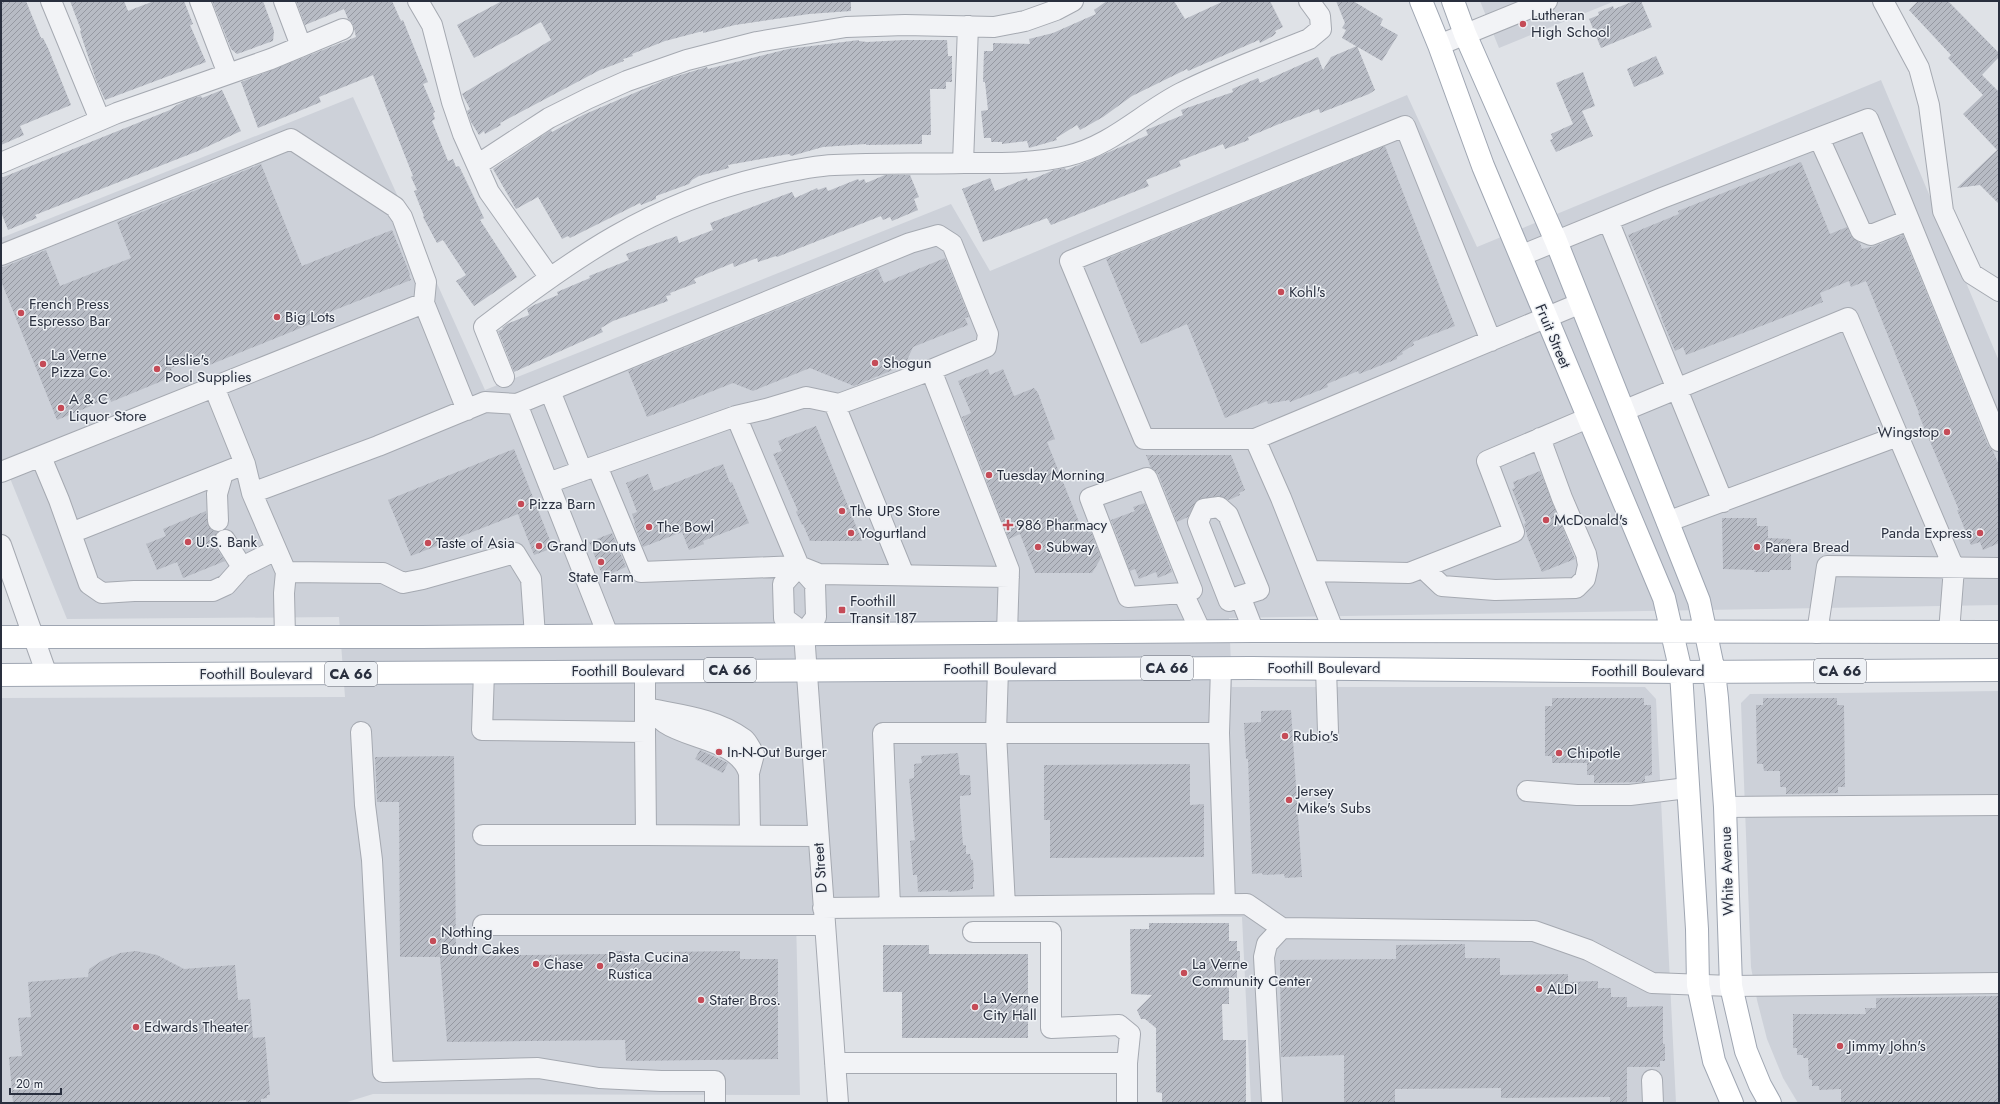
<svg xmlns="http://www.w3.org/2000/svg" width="2000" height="1104" font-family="Jost,sans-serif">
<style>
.built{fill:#cdd1d9}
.building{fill:url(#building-hatch)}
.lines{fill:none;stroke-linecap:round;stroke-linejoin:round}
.minor-casing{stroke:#a5a9b1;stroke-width:22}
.major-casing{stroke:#9fa6b2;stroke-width:24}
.minor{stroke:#f2f3f6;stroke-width:20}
.major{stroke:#fff;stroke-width:22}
.poi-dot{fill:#c54b57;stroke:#eef1f5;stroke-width:1.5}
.labels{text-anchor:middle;stroke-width:3;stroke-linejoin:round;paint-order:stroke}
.shield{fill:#eef1f5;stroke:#646975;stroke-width:1}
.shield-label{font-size:14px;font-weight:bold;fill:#292f3e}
.poi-label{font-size:15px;fill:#292f3e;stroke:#eef1f5;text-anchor:start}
.street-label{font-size:15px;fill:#292f3e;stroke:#eef1f5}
</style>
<defs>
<pattern id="building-hatch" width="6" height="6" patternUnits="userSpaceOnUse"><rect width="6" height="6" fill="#b7bbc4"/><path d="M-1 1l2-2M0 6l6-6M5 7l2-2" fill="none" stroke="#9598a1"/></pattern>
</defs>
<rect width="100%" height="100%" fill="#dfe2e7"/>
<path class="built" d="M1480,1H1615L1499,48Z
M1881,80L1999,361V605L1229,618L1232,687H1645L1656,699L1676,1103H1251L1242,917H796L800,1095L373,1094L344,1103H1V698L345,697L339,617L67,619L1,456V238L353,97L485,390L951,204L990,271L1407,95L1477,247Z
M1999,691V1103H1798L1783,1078L1767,1039L1757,1000L1751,967L1741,703L1750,694Z"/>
<path class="building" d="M1,1H26L41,38H43L48,48L71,105L20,126L24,135L1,145Z
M70,1H124L128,11L154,1H184L193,24L190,25L206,62L105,100L96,80L82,38L80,31L81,30Z
M212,1H263L274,31L273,41L237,54L231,49Z
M296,1H392L401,21L403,20L428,82L423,84L435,112L433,113L435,119L432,121L448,161L453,159L456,167L459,166L484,218L480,220L517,277L474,306L456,281L466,275L443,240L437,243L423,217L424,216L414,191L417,190L411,177L413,176L373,75L319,97L321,102L258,128L241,82L356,37L353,24L348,19L344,9L305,25Z
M502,1H851V11L809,14L735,25L703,33V31L665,41L632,54L633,56L623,59L624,61L600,70L500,123L501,125L485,134L484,131L479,135L471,122L467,111L470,109L462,94L551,40L541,22L474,58L457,25Z
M1107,1H1174L1185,19L1224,1H1270L1283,27L1275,31L1276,33L1273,36L1260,43L1259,40L1188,71L1187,69L1132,96L1103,117L1080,130L1077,125L1056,138L1057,140L1029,148L1027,141L1002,144V142H991V138H984L981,111L988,110L985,82H983L984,51H993V43L1030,44L1029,39L1053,33L1096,14L1094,10Z
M1336,1H1353L1383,19L1380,25L1398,35L1382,61L1342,38L1346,30L1342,28L1345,23Z
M1634,1H1641L1652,27L1601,48L1589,19L1599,15L1598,12L1613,6L1614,9Z
M1918,1H1948L1999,53V57L1982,75L1999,92V204L1980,185L1957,188L1997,150L1963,114L1983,95L1948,58L1951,55L1909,10Z
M859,40V41L867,42L904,40H947L948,56H952V82H946V89H930L931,135H922V144L866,145V144L823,147L791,156L789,154L728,165L729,168L699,176L692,180L689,184L656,196V199L641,205L640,203L570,238L568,236L562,239L538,197L516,209L493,169L551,130L552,132L583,115L667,79L707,67L708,69L788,49Z
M1357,46L1375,90L1369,94L1320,113L1319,109L1279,124L1248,137L1249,140L1225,149L1223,144L1179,161L1181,166L1146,180L1149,186L1051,225L1047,218L983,242L962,189L990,178L995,191L1027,178L1028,181L1054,170L1065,168L1066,170L1086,162L1148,135L1146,130L1183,115L1181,110L1233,92L1232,89L1258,78L1260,83L1318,57L1323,70L1331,57Z
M1656,56L1664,74L1634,87L1627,69Z
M1583,72L1595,106L1582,111L1593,136L1556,152L1550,140L1553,139L1551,134L1573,124L1556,83Z
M222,90L241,131L198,151L35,215L37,218L8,230L1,212V178L170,110L177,105L190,99L201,96L202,98Z
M1385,146L1455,326L1413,342L1414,345L1402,352L1403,354L1397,357V359L1359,374L1358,371L1327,384L1328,387L1290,402L1289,400L1268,404L1267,401L1225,418L1187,324L1141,344L1106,259Z
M1801,162L1830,234L1847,227L1851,236L1860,243L1862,249L1875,246L1903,235L1988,445L1993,451L1999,465V543L1983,550L1980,542L1971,545L1957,510H1959L1918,413H1919L1866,281L1851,287L1849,281L1820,293L1823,302L1686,355L1683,347L1675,351L1661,317H1662L1628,235L1679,214L1678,211Z
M261,164L302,266L392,230L410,274L409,275L411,280L312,319L313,323L207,366L202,355L171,368L174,376L111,402L110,398L57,420L1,281V268L46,250L60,286L131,258L117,222Z
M885,175H910L919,197L914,199L918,210L892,221L890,217L883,220L881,216L777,257L776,256L758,262L757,258L734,267L733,263L694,279L696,283L670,293L671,295L666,296L668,301L613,321L601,328L603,332L514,372L498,331L503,329L502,328L507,324L529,315L527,309L534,305L558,295L557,292L590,278L589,276L629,260L626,254L677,236L679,243L713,230L710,223L792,192L795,198L817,188L818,190L826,187L828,191L858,179L859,181L864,179L866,183Z
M945,258L969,317L965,318L968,325L913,347L905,365L854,386L810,368L753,391L733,383L647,417L628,371L878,269L884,283Z
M988,369L990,375L1003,369L1014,396L1034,388L1038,393L1055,439L1047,442L1083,532L1090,529L1101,558L1092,573H1035L1020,534L1009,539L962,417L971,413L958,381Z
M816,426L862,541H810L803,524L802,525L796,512L798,511L773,454L782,451L778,441Z
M514,449L553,548L534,555L518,514L411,556L388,500Z
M1146,455H1231L1245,490L1239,493L1240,495L1229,500L1218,496L1198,500L1188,517L1177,522L1158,474L1151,468Z
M723,464L730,483L732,482L749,523L703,541L704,544L689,550L682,532L643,547L634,524L635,523L632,514L637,512L626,483L648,474L654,491Z
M1540,471L1575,559L1542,572L1528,539L1524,524L1526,523L1512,489L1515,488L1513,482Z
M1145,503L1172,572L1158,578L1156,572L1139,579L1135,569L1130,571L1111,520L1135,511L1133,507Z
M206,511L208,527L217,532L214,540L215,546L225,561L183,578L177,562L157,570L146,544L166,536L163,529Z
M1722,518H1757V526H1768V538L1791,539V570H1770L1769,572H1754L1755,570L1723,569Z
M612,533L626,567L603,577L589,542Z
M1552,698H1644V705H1651L1652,775L1645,776V782L1594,783V775H1587V763H1552V756H1545V706H1552Z
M1763,698H1837V705H1844L1845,787H1838V793L1786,794V787H1780V771H1764L1763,764H1757L1756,705H1763Z
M1291,710L1302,877L1285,878L1284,874L1263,875L1262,873L1252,874L1248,759H1246L1244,723L1261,722V711Z
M700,750L728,763L723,773L695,759Z
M958,753L960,775H970L971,795L960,796V806L963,845H966V854H970L971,860H973L974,882H973V889H970V890L948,892V890L918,892L917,875H913L910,841L915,840L909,779L914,778V764L922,763L921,756Z
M454,756L456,956L608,954V951H623L633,960H662V952L740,951V959H778V1059L626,1061L625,1040L447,1042L440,957H400L399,802H377L375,757Z
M1190,764V805L1204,804V857L1050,858V820H1044V765Z
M1149,923H1229V941H1237V951H1240V968H1237V978H1229V1004H1222L1223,1040H1246V1103H1162V1093L1156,1092V1028L1145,1019H1141L1137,1010L1152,995L1131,994L1130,929H1149Z
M1465,944V958H1500V975L1568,974V982L1598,981V988H1611V997H1627V1007L1663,1006V1044H1665V1061H1660V1067H1627V1103H1610V1097L1501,1098V1088L1395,1089V1103H1344V1055L1281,1057L1280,960L1396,959V945Z
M883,945H929V954H1028V1038H902V992H883Z
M136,951L157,955L184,969L235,965L238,1000L250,999L253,1038L265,1037L270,1095H267V1098L261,1099V1103H246V1100L207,1103H13L9,1057L22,1056L18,1018L31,1017L28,982L88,977L89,969L103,960L120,953Z
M1999,996V1103H1841V1089L1819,1090V1086H1812V1080L1809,1079L1808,1058H1803V1055H1797V1048H1793V1014H1866L1865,1008H1876V998Z"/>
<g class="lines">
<defs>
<path id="minor" d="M51,1L100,120
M200,1L228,74
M284,1L301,46
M418,1L432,25L452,102L463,134L489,192L550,278
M1883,1L1919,68L1929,105L1943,211L1972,274L1999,291
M1439,45L1547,1
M1819,138L1861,231L1871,235L1909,220
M1,163L117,113L271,59L343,29
M963,163L968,26
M477,165L549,118L589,98L627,81L687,60L757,42L846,27L905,25L994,27L1025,21L1056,10L1073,1
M1608,220L1723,502
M1,255L291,139L395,207L402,217L426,282L424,303L467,410
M1520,256L1662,198L1868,119L1999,441
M1491,341L1405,126L1070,261L1144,439H1255L1581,303
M931,370L1009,570L1007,633
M504,377L484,327C573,258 652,203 763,177C786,172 810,166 834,165C877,163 921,164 964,163C999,163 1033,164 1067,156C1111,146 1142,113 1181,93C1222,72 1267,56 1309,39L1321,29L1320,16L1309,1
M214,387L245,464L252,493L286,572L284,593L285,637
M550,391L582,471
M834,403L904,575
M517,404L910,243L938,235L952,244L988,334L986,347L931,370L839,404L806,397L766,409L736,416L548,483
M1623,411L1848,318L1954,568L1949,632
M736,416L799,566L815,584L816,617L804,633
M1255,439L1281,498L1334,632
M41,457L59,500L89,584L102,593L134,591H213L226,585L242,567L276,550
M597,466L641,572L799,566L819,574L1009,577
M1,472L424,303
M1147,478L1192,590L1183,593L1128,597L1090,498Z
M252,493L378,446L485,402L517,404L608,635
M218,521L217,494L223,473
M1667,522L1898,436
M71,533L245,464
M225,540L242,567
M1,545L47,675
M799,566L783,584L784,618L804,633
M1423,568L1442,586L1495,590L1576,588L1585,579L1588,565L1586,554L1562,498L1540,438
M1310,571L1409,573L1514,532L1487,461L1588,418
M286,572L383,573L403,583L423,579L515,553L531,579L535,636
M1183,593L1201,632
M1240,596L1229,601L1198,522L1204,509L1219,507L1228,515L1259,590L1240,596L1254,632
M804,633L838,1103
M1817,633L1827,566L1999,568
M1326,668L1328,732
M998,669L996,733L1005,906
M484,672L482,730L645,732V671
M646,708C679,715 716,718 744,739C748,742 751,750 754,754L749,773L750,834
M652,710C656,714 660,719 665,723C690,740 738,740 749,773
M361,732L365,805L372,860L383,1072L538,1068L599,1078L661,1081H715V1103
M645,732L646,835L818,836
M1219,733L1221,668
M1527,791L1577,795H1630L1687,788
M1725,807L1999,805
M483,835H646
M890,907L883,733H1219L1225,904
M823,908L1247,904L1282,928L1534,931L1588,950L1652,983L1731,986L1999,983
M483,925H825
M973,932H1051V1028L1119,1025L1130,1034L1127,1063
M835,1063H1127V1103
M1652,1080L1653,1103
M1272,1103L1264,957L1267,944L1282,928"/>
<path id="major" d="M1421,1L1439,45L1483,166L1664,598L1681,672L1697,929L1698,985L1714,1061L1732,1103
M1453,1L1465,34L1556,241L1699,601L1714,672L1717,698L1725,807L1731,986L1746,1051L1760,1085L1770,1103
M1,637H421L1252,631L1999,632
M1,675L1252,668L1681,672L1999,670"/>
</defs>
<use href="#minor" class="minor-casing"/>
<use href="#major" class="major-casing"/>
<use href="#minor" class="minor"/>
<use href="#major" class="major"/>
</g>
<g class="poi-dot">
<circle cx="1523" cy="24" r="4"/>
<circle cx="1281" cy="292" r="4"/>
<circle cx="21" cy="313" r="4"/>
<circle cx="277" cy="317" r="4"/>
<circle cx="875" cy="363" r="4"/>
<circle cx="43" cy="364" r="4"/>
<circle cx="157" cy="369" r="4"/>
<circle cx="61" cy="408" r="4"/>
<circle cx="1947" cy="432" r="4"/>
<circle cx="989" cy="475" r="4"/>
<circle cx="521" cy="504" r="4"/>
<circle cx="842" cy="511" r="4"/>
<circle cx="1546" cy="520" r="4"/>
<path d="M1006 519h4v4h4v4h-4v4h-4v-4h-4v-4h4z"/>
<circle cx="649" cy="527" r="4"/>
<circle cx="851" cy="533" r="4"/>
<circle cx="1980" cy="533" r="4"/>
<circle cx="188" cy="542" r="4"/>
<circle cx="428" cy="543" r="4"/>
<circle cx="539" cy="546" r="4"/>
<circle cx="1038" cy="547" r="4"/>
<circle cx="1757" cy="547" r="4"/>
<circle cx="601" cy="562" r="4"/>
<rect x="838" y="606" width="8" height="8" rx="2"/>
<circle cx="1285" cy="736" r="4"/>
<circle cx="719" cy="752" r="4"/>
<circle cx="1559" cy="753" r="4"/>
<circle cx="1289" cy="800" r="4"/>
<circle cx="433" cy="941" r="4"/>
<circle cx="536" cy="964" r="4"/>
<circle cx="600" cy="966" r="4"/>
<circle cx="1184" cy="973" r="4"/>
<circle cx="1539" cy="989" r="4"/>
<circle cx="701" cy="1000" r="4"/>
<circle cx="975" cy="1007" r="4"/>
<circle cx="136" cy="1027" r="4"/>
<circle cx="1840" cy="1046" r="4"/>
</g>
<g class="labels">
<g class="shield">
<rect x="1141" y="656" width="52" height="24" rx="3"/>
<rect x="704" y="658" width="52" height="24" rx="3"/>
<rect x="1814" y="659" width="52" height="24" rx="3"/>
<rect x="325" y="662" width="52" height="24" rx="3"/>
</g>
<g class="shield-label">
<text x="1167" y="673">CA 66</text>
<text x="730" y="675">CA 66</text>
<text x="1840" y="676">CA 66</text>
<text x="351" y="679">CA 66</text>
</g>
<g class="poi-label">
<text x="1531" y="20">Lutheran<tspan x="1531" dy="17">High School</tspan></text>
<text x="1289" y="297">Kohl's</text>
<text x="29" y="309">French Press<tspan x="29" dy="17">Espresso Bar</tspan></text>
<text x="285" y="322">Big Lots</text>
<text x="51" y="360">La Verne<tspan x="51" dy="17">Pizza Co.</tspan></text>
<text x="165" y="365">Leslie's<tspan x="165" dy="17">Pool Supplies</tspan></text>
<text x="883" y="368">Shogun</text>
<text x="69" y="404">A &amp; C<tspan x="69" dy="17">Liquor Store</tspan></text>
<text x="1939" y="437" text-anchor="end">Wingstop</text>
<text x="997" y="480">Tuesday Morning</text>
<text x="529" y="509">Pizza Barn</text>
<text x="850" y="516">The UPS Store</text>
<text x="1554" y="525">McDonald's</text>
<text x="1016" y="530">986 Pharmacy</text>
<text x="657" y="532">The Bowl</text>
<text x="859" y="538">Yogurtland</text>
<text x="1972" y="538" text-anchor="end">Panda Express</text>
<text x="196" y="547">U.S. Bank</text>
<text x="436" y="548">Taste of Asia</text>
<text x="547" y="551">Grand Donuts</text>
<text x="1046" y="552">Subway</text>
<text x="1765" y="552">Panera Bread</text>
<text x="601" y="582" text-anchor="middle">State Farm</text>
<text x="850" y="606">Foothill<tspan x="850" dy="17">Transit 187</tspan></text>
<text x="1293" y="741">Rubio's</text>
<text x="727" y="757">In-N-Out Burger</text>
<text x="1567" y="758">Chipotle</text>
<text x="1297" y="796">Jersey<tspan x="1297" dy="17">Mike's Subs</tspan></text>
<text x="441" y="937">Nothing<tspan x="441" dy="17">Bundt Cakes</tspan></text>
<text x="608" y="962">Pasta Cucina<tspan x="608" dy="17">Rustica</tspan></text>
<text x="544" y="969">Chase</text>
<text x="1192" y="969">La Verne<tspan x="1192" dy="17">Community Center</tspan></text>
<text x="1547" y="994">ALDI</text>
<text x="983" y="1003">La Verne<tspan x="983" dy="17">City Hall</tspan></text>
<text x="709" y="1005">Stater Bros.</text>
<text x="144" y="1032">Edwards Theater</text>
<text x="1848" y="1051">Jimmy John's</text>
</g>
<g class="street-label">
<text transform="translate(1553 336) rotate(67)" y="5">Fruit Street</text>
<text x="1324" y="673">Foothill Boulevard</text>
<text x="1000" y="674">Foothill Boulevard</text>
<text x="628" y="676">Foothill Boulevard</text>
<text x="1648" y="676">Foothill Boulevard</text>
<text x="256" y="679">Foothill Boulevard</text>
<text transform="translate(820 868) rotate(-94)" y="5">D Street</text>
<text transform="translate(1727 871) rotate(-92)" y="5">White Avenue</text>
</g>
</g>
<rect width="2000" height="1104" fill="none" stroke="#292f3e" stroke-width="4"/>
<path d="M10 1088v6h51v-6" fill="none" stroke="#292f3e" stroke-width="2"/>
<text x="16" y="1088" font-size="12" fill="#292f3e" stroke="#eef1f5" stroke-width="3" paint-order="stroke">20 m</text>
</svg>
